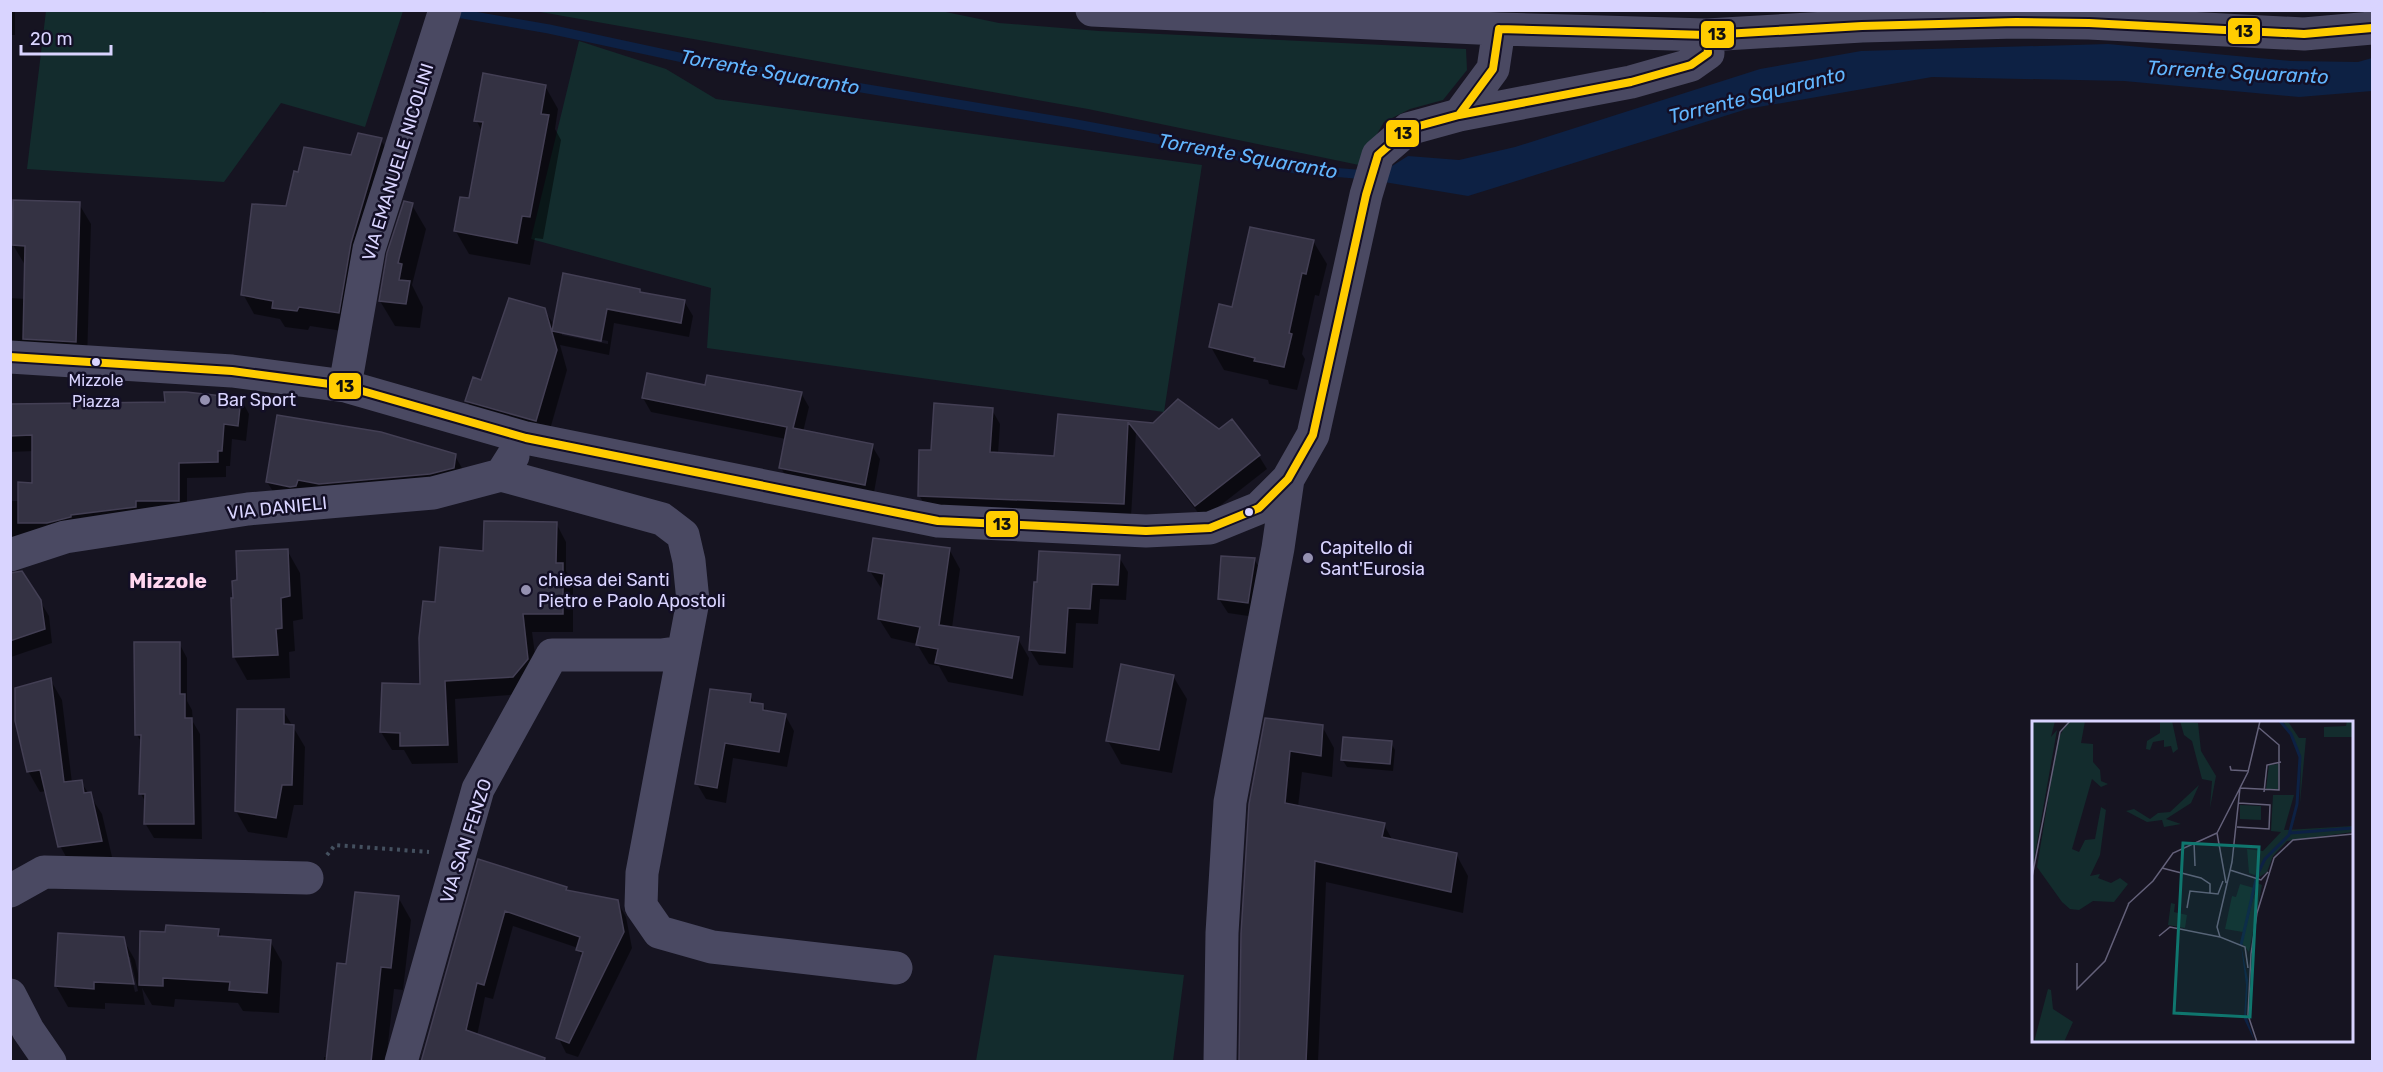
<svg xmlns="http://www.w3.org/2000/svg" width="2383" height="1072" font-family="Rubik,sans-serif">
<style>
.green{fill:#132c2d}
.water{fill:#0d2144}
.shadow{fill:#0007;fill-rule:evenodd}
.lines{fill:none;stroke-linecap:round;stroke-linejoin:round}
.stream{stroke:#0d2144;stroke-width:9}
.building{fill:#343243;stroke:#433f54;stroke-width:1.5}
.path{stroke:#44505f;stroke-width:4;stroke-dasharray:3 4.5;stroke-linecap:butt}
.minor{stroke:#4a4962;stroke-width:33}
.bus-1-casing{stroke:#130f26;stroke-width:12}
.bus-1{stroke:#fc0;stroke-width:8}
.bus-dot{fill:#d9d4ff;stroke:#130f26;stroke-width:2}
.poi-dot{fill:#9591b1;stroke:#130f26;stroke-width:2}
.labels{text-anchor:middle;stroke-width:5;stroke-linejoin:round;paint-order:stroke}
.bus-label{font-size:16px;fill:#d9d4ff;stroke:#130f26}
.street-label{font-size:18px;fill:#d9d4ff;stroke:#130f26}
.poi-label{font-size:18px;fill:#d9d4ff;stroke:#130f26;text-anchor:start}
.water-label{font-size:20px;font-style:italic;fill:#62b6ff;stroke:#130f26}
.quarter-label{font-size:21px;font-weight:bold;fill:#ffd6f0;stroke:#130f26}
.inset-river{fill:none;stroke:#0d2144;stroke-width:3}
.inset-road{fill:none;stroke:#64617a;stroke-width:1.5}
.view{fill:#0f766e;fill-opacity:0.15;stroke:#0f766e;stroke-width:3}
.inset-edge{fill:none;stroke:#d9d4ff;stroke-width:3}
.line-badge{stroke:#130f26;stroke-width:2}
.pale-badge-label{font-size:16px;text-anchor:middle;font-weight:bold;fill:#111}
</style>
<rect width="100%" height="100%" fill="#161421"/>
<path class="green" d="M251,10L266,13L261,11H403L365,127L281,103L224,182L27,169L46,11Z
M535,11H941L999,23L1099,31L1466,49L1467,70L1443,100L1410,109L1384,122L1359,165L1088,109Z
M579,41L666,69L716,99L1202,165L1164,412L707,348L711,288L531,239Z
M994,955L1184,975L1173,1061H976Z"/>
<path class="water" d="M2108,44L2291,61L2358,62L2372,58V91L2299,97L2124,81L1932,77L1747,109L1468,196L1384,182L1392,166L1408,156L1459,160L1515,147L1760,69L1861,51Z"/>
<path class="shadow" d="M10,10H15V35H10Z
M545,86L558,109L555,129L561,140L543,239L535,238L530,265L469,254L455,230L470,200L483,133L476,120Z
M381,140L392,159L349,332L310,326L308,330L285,327L280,319L254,314L243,294L287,208L299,173L352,157Z
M79,204L91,224L87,362L11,363L10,298L26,299L25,265L13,245Z
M412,205L426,229L412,285L423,307L420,328L395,326L380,301Z
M1313,241L1327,264L1319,296L1315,295L1302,354L1305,359L1297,390L1269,384L1268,380L1224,370L1211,347L1233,309Z
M641,293L684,301L693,316L689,337L614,323L609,355L560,345L567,370L547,440L478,420L467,401L544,309L555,327ZM562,332L608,341V344L562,335Z
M706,387L801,393L809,407L803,432L872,446L880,459L873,498L789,481L781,468L786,439L651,412L643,398Z
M241,399L249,414L246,441L232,439L230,466H226V477L187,478V516L10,538V501H58L34,451L10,452V407L167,403Z
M992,410L1000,424L998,454L1055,457L1059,415L1219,431L1259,456L1267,469L1203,519L1136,432L1131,517L927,509L919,495L932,452Z
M455,456L466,475L279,501L267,482Z
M556,523L566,542V571L573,582V632H532L538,677L523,694L455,699L458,763L412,764L404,750H392L381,732L422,686L436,603L485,552Z
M949,549L960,569L952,628L1018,639L1029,658L1023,696L948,682L939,666L929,664L917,644L891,638L879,619L883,591L870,571Z
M287,550L300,573L303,619L293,621L295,651L289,652L290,678L247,680L234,657L235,599L239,582Z
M1119,557L1128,572L1126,600L1100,599L1098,624L1076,623L1073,668L1039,665L1030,650L1035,583Z
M1254,559L1263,574L1255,617L1228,613L1219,599Z
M10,574L40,601L49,616L52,643L11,657Z
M179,643L187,658V701L192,710L193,722L200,734L202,839L154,838L145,823L146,803L141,794L142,743L137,735Z
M1173,676L1187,699L1172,773L1121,764L1108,741Z
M50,679L62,700L72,783L81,782L102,814L113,861L72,867L60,846L47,791L40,792L28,771Z
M750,696L755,704L763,705L767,712L785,715L794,731L787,767L733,758L726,803L706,799L697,784Z
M283,710L305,747L303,805H294L287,838L248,832L236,811Z
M1266,719L1322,726L1334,748L1332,777L1302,772L1298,807L1384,825L1393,841L1456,854L1468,876L1463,913L1326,882L1318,1062H1240Z
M1391,743L1395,750L1393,771L1347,767L1342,759Z
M479,861L566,888L569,892L617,901L626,917L632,948L578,1057L566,1053L558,1037L582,958L578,948L513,926L493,999L485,997L477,1036L422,1062Z
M398,897L411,920L403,990L394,989L386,1062H324V1057H328L347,965Z
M218,930L222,938L270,941L282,962L279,1013L243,1011L238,1003L175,999L174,1007L152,1005L142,988L145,1005L105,1003V1009L68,1007L56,986L123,939L135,960L139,978L166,934ZM127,957H130L138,991L135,992Z"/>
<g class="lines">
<path class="stream" d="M451,12L549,29L688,59L1071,123L1194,146L1296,169L1367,175"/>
</g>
<path class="building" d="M483,73L546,85L541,114L549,115L530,217L522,216L517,243L454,231L460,197L469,198L483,122L474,121Z
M358,133L382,138L351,243L339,313L299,307L297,311L272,308L273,301L241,295L252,204L286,206L294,171L298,172L304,147L351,155Z
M13,200L80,202L76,342L23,339L25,246L12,245Z
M404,201L413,203L398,263L402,264L399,280L410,281L406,304L379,301L387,253Z
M1250,227L1314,240L1306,274L1302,273L1289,333L1292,334L1284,367L1254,361L1255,358L1209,347L1219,304L1232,307Z
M563,273L640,289V292L685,300L681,323L607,309L601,341L552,331Z
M509,298L545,308L557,350L536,421L465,401L473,377L481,380Z
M647,373L705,385L707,375L802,392L793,428L873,444L865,485L779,468L787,427L642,398Z
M164,392H186L241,398L238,426L224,424L222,451H218V462L179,463V501H136V507L71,515V517L47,523H18V482L32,483V435L10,436V404L165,402Z
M1178,399L1219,429L1232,419L1260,455L1195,506L1128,422L1124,504L918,496L919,450H931L934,403L993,408L990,452L1054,456L1058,414L1153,423Z
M277,415L381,432L456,454L454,468L430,474L319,484L298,480L296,486L290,487L266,482Z
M484,521L557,522L556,563H563V614H523L528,659L513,677L445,681L448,745L400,746V733L380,732L382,683L420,684L419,638L423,601L435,602L440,547L483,551Z
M873,538L950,548L939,625L1019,637L1012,678L935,663L938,649L916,645L920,627L878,619L884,574L868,571Z
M288,549L290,596L281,598L282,628L276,629L278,655L233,657L231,598H233L232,581L237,580L236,551Z
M1039,551L1120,555L1118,585L1092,584L1090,609L1068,608L1065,653L1029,650L1034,582H1037Z
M1221,556L1255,558L1248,603L1218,599Z
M22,571L41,600L45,629L10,641V573Z
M134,642H180V694H185V718H192L194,824H144L145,794H139L141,735H135Z
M1121,664L1174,675L1159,750L1106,741Z
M51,678L64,782L82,780L84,793L91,792L102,841L58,847L40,770L27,772L15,721V688Z
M710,689L751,694L750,702L763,704V710L786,714L779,752L725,743L717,788L695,784Z
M237,709H284V724L294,725L292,785H282L276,818L235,811Z
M1265,718L1323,725L1321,756L1290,751L1285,803L1385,823L1382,837L1457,853L1451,892L1315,861L1306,1062H1239L1241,934L1249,804Z
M1343,737L1392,741L1390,764L1341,760Z
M478,859L567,887L566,890L618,900L624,932L569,1043L556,1038L583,952L576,950L580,937L505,911L484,985L477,983L466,1030L545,1058L544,1062H421Z
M355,892L399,896L391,968L381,967L371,1062H326L337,963L346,964Z
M166,925L219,929L218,936L271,940L267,993L229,990L230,982L163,978V986L139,985L140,931L165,932Z
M58,933L124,937L134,984L94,982V989L55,986Z"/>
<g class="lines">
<path class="path" d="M327,855L335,845L429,852"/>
<path class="minor" d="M1092,10L1499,29L1707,35L1862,26L2016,22L2089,23L2304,34L2372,28
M1459,115L1493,69L1499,29
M10,357L232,371L345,386L526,438L938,521L1146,531L1210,528L1259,508L1288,479L1313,435L1366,195L1378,155L1408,129L1459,115L1631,82L1691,65L1708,53L1707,35
M345,386L369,249L445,10
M501,475L662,519L683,535L689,561L693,601L642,873L641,906L659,932L712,947L896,968
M10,555L65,537L248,509L433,493L501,475L513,456
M10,891L44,872L307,878
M10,995L28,1030L50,1062
M401,1062L478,789L552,655H661L683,652
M1220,1062L1222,933L1230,802L1278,548L1288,479"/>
<defs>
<path id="bus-1" d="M1499,29L1707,35L1862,26L2016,22L2089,23L2304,34L2372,28
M1426,124L1459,115L1493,69L1499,29
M10,357L232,371L345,386L526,438L938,521L1146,531L1210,528L1259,508L1288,479L1313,435L1366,195L1378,155L1408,129L1459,115L1631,82L1691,65L1708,53L1707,35"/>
</defs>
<use href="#bus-1" class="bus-1-casing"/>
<use href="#bus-1" class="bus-1"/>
</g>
<g class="bus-dot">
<circle cx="96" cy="362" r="5"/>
<circle cx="1249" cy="512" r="5"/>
</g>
<g class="poi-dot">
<circle cx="205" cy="400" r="6"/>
<circle cx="1308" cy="558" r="6"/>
<circle cx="526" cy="590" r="6"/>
</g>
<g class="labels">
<g class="bus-label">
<text x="96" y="386">Mizzole<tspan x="96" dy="21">Piazza</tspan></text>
</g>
<g class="street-label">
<text transform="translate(398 162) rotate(-73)" y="6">VIA EMANUELE NICOLINI</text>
<text transform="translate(277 508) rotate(-6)" y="6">VIA DANIELI</text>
<text transform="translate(466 841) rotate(-72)" y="6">VIA SAN FENZO</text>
</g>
<g class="poi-label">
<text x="217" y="406">Bar Sport</text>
<text x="1320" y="554">Capitello di<tspan x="1320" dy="21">Sant'Eurosia</tspan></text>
<text x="538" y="586">chiesa dei Santi<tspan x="538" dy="21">Pietro e Paolo Apostoli</tspan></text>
</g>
<g class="water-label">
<text transform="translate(770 72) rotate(10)" y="7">Torrente Squaranto</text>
<text transform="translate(2238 72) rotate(3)" y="7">Torrente Squaranto</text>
<text transform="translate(1757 95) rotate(-14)" y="7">Torrente Squaranto</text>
<text transform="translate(1248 156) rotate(10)" y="7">Torrente Squaranto</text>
</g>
<g class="quarter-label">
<text x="168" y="588">Mizzole</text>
</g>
</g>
<g transform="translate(2032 721)">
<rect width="321" height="321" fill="#161421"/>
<path d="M0,0H23L19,16L25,9L0,150ZM36,0H53L49,22L61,23V41L68,49L69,60L76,63L69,66L60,58L40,128L47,131L53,119L63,118L69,86L74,89L75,81L68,134L58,155L68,153L66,157L79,162L88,157L96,163L82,181L61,180L47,189L38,188L30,181L5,146L26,18ZM128,0H140L146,28L141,32L139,25L132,26V19L121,21L118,29L114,28L115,20L128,12ZM148,0L166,2L169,30L184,55L178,87L180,60L170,58L160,20L152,14ZM251,0L257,2L267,17H274L268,82L269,35ZM315,0H321V16H292V6L314,5ZM247,43L246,68H234L237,44ZM167,64L159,82L134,98L149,103L132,106L130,99L115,101L94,90L102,88L118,98L126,92L138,91ZM241,74H262L252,109L321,105V111L255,120L241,135L235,151L226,157L227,148L225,155L217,152L215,128L231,130L249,111L239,110ZM208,84L229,85V99L208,98ZM225,162L230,164L217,231L210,222ZM208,163L222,167L211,211L193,208L200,175L204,176ZM139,182L143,183L142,191L155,194L153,207L136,204ZM16,268L19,269L21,288L41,301L32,321H2Z" fill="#132c2d"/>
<path d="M209,224L216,259L214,294L223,321L212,298L214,264Z" fill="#0d2144"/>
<path class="inset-river" d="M259,112L321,107M209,224L225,154L233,138L257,114L265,83L268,36L259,13L248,0"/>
<path class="inset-road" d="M198,45L199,49L217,50M208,67L247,69V24L226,6M232,71L235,44L249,41M205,106L237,108L238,84L207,82M162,121L163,145M130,147L169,157L178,163V172M198,149L229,159L236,151M0,156L28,11L38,0M194,162L185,112L208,67M96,183L121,160L141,132L185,112M155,187L158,170L186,173L191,160M127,215L138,206L188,216M45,242V268L73,240L97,182M216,247L213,226L188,216L185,206L200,141L208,67L216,51L228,0M225,321L216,294L219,233L225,192L242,137L261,119L321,113"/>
<path class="view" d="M151,122L227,126L218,296L142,292Z"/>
<rect width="321" height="321" class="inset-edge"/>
</g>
<g class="line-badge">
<rect x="2227" y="17" width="34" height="28" rx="6" fill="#fc0"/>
<rect x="1700" y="20" width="35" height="29" rx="6" fill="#fc0"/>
<rect x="1385" y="119" width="35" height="29" rx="6" fill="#fc0"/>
<rect x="328" y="372" width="34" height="28" rx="6" fill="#fc0"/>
<rect x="985" y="510" width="34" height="28" rx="6" fill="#fc0"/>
</g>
<g class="pale-badge-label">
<text x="2244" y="37">13</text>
<text x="1717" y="40">13</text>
<text x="1403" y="139">13</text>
<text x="345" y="392">13</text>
<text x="1002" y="530">13</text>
</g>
<rect width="2383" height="1072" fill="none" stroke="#d9d4ff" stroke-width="24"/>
<path d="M21 45v9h90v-9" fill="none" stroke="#d9d4ff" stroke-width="3"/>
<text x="30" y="45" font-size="18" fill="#d9d4ff" stroke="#130f26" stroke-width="4.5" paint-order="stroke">20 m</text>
</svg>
